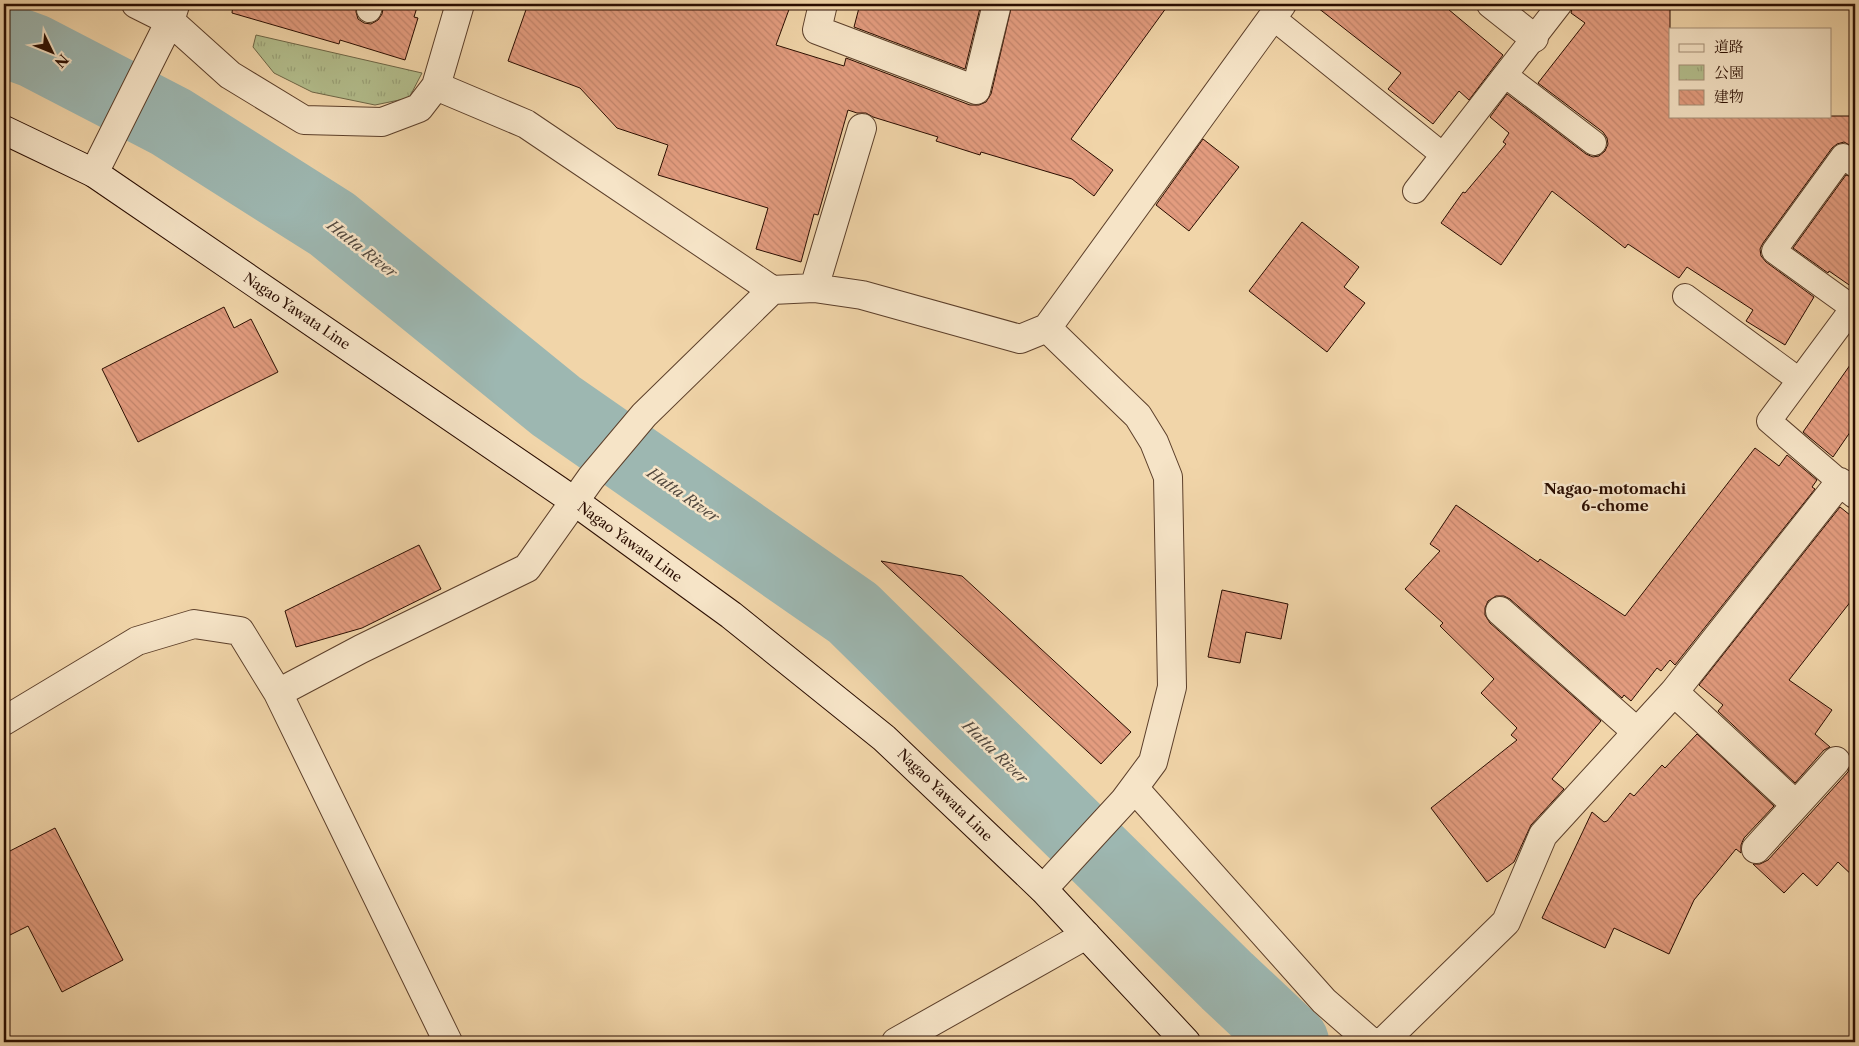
<svg xmlns="http://www.w3.org/2000/svg" width="1859" height="1046" font-family="'Libre Caslon Text','Noto Serif JP',serif">
<style>
.park{fill:url(#park-tufts);stroke:#6e6646}
.lines{fill:none;stroke-linecap:round;stroke-linejoin:round}
.river{stroke:#9db7b1;stroke-width:74}
.building{fill:url(#building-back-hatch);stroke:#2a0d00}
.lane-casing{stroke:#5c3f2a;stroke-width:26}
.street-casing{stroke:#5c3f2a;stroke-width:30}
.secondary-casing{stroke:#2a0d00;stroke-width:30}
.lane{stroke:#f6e4c7;stroke-width:24}
.street{stroke:#f6e4c7;stroke-width:28}
.secondary{stroke:#f6e4c7;stroke-width:28}
.labels{text-anchor:middle;stroke-width:5;stroke-linejoin:round;paint-order:stroke}
.street-label{font-size:14px;fill:#2a0d00;stroke:#f6e4c7}
.water-label{font-size:15px;font-style:italic;fill:#52483e;stroke:#f6e4c7}
.neighbourhood-label{font-size:15px;font-weight:bold;fill:#2a0d00;stroke:#f6e4c7}
</style>
<defs>
<pattern id="park-tufts" width="24" height="20" patternUnits="userSpaceOnUse" patternTransform="scale(1.25)"><rect width="24" height="20" fill="#b3be8d"/><path d="M3 7l-1-3M5 7V3M7 7l1-3M15 17l-1-3M17 17v-4M19 17l1-3" fill="none" stroke="#9aa278"/></pattern>
<pattern id="building-back-hatch" width="6" height="6" patternUnits="userSpaceOnUse" patternTransform="scale(1.25)"><rect width="6" height="6" fill="#e39c7f"/><path d="M-1 5l2 2M0 0l6 6M5-1l2 2" fill="none" stroke="#c3856c"/></pattern>
</defs>
<rect width="100%" height="100%" fill="#f1d5a9"/>
<filter id="stains"><feTurbulence type="fractalNoise" baseFrequency=".004" numOctaves="4"/><feColorMatrix values="0 0 0 0 .2 0 0 0 0 .09 0 0 0 0 .02 0 0 0 .5 -.17"/></filter>
<radialGradient id="worn" r=".72"><stop offset=".6" stop-color="#630" stop-opacity="0"/><stop offset="1" stop-color="#630" stop-opacity=".3"/></radialGradient>
<path class="park" d="M256,35L422,73L409,98L375,105L312,92L274,73L253,47Z"/>
<g class="lines">
<path class="river" d="M4,40L34,51L171,122L332,224L556,406L853,613L1227,981L1292,1042"/>
</g>
<path class="building" d="M233,4H357L356,12L358,19L364,23L371,24L378,20L382,14L384,4H418L414,17L418,18L405,60L340,40L339,44L232,13Z
M528,4H791L776,45L844,66L846,58L970,105H979L986,102L991,94L1012,4H1169L1071,139L1113,170L1094,196L1072,179L981,152L980,155L936,141L938,137L873,117L866,113H857L848,110L818,215L814,214L801,262L756,249L768,208L658,175L668,145L617,128L580,88L508,61Z
M860,4H981L965,69L854,27Z
M1313,4H1442L1503,55L1469,100L1459,91L1433,124L1388,89L1401,73Z
M1573,4H1670V116H1855V148L1844,142L1837,144L1832,148L1763,243L1760,249L1761,256L1766,262L1814,297L1785,345L1746,321L1753,310L1687,267L1679,278L1628,244L1625,248L1552,191L1501,265L1441,223L1463,192L1465,193L1506,144L1503,142L1509,133L1490,117L1507,94L1586,154L1593,157L1599,156L1605,151L1608,144L1607,138L1603,132L1538,83L1585,23L1571,13Z
M1203,139L1239,167L1189,231L1156,205Z
M1846,175L1855,178V289L1829,271L1828,273L1793,248Z
M1302,222L1359,267L1344,287L1365,303L1327,352L1249,291Z
M224,307L234,328L251,319L278,372L138,442L102,369Z
M1855,358V425L1833,457L1803,432Z
M1755,448L1779,466L1787,455L1817,480L1812,487L1815,489L1675,665L1670,660L1661,671L1657,668L1631,701L1624,695L1622,698L1510,599L1504,596H1496L1488,601L1485,608V615L1490,623L1601,721L1552,779L1564,789L1531,825L1514,862L1487,882L1431,808L1517,740L1511,735L1517,728L1481,693L1494,679L1440,626L1443,623L1405,589L1440,551L1430,544L1456,505L1538,562L1540,559L1625,616Z
M1840,507L1855,519V596L1789,680L1832,710L1815,734L1830,747L1824,750L1795,783L1718,711L1723,705L1699,685Z
M419,545L441,589L362,628L296,647L285,611Z
M881,561L962,576L1131,732L1101,764Z
M1222,590L1288,604L1281,639L1246,632L1240,663L1208,657Z
M1697,734L1774,806L1744,838L1741,845V853L1736,849L1694,900L1669,954L1614,928L1605,948L1542,918L1592,812L1604,822L1607,821L1630,793L1634,796L1662,765L1665,768Z
M1851,764L1855,768V878L1838,862L1817,886L1803,873L1784,893L1753,864H1760L1768,860L1848,772Z
M55,828L123,960L62,992L28,926L4,938V854Z"/>
<g class="lines">
<defs>
<path id="lane" d="M369,10L371,4
M1272,17L1443,155
M1505,75L1594,143
M1415,191L1560,4
M1685,296L1799,380
M1853,308L1774,251L1843,156L1855,165
M1840,482L1769,421L1855,305"/>
<path id="street" d="M136,4L170,21L230,75L304,120L382,122L419,108L436,86L460,4
M823,4L817,30L976,90L997,4
M1491,4L1534,38
M436,86L526,124L772,290
M94,173L170,21L175,5
M814,288L862,128
M1500,611L1637,732
M1674,692L1796,805
M278,693L448,1042
M4,721L137,641L194,624L240,631L278,693L361,649L527,568L591,478L644,415L772,290L814,288L862,295L1020,339L1047,328L1282,4
M1134,788L1324,1001L1371,1042
M1756,849L1836,761
M1043,889L1124,801L1153,762L1172,687L1168,477L1154,442L1138,416L1047,328
M896,1042L1086,935
M1383,1042L1506,922L1543,835L1674,692L1840,482L1855,494"/>
<path id="secondary" d="M4,130L94,173L574,501L731,615L884,738L1043,889L1186,1042"/>
</defs>
<use href="#lane" class="lane-casing"/>
<use href="#street" class="street-casing"/>
<use href="#secondary" class="secondary-casing"/>
<use href="#lane" class="lane"/>
<use href="#street" class="street"/>
<use href="#secondary" class="secondary"/>
</g>
<g class="labels">
<g class="street-label">
<text transform="translate(297 311) rotate(34)" y="5">Nagao Yawata Line</text>
<text transform="translate(630 542) rotate(36)" y="5">Nagao Yawata Line</text>
<text transform="translate(945 795) rotate(44)" y="5">Nagao Yawata Line</text>
</g>
<g class="water-label">
<text transform="translate(362 249) rotate(38)" y="5">Hatta River</text>
<text transform="translate(683 495) rotate(35)" y="5">Hatta River</text>
<text transform="translate(995 752) rotate(44)" y="5">Hatta River</text>
</g>
<g class="neighbourhood-label">
<text x="1615" y="494">Nagao-motomachi<tspan x="1615" dy="17">6-chome</tspan></text>
</g>
</g>
<rect width="1859" height="1046" fill="none" stroke="#f1d5a9" stroke-width="20"/>
<rect x="5" y="5" width="1849" height="1036" fill="none" stroke="#2a0d00" stroke-width="2.5"/>
<rect x="10" y="10" width="1839" height="1026" fill="none" stroke="#2a0d00"/>
<rect x="1669" y="28" width="162" height="90" fill="#f6e4c7" stroke="#a48e77"/>
<rect x="1679" y="44" width="25" height="8" fill="#f6e4c7" stroke="#a48e77"/>
<text x="1714" y="52" font-size="15" fill="#2a0d00">道路</text>
<rect x="1679" y="65" width="25" height="15" fill="url(#park-tufts)" stroke="#a48e77"/>
<text x="1714" y="78" font-size="15" fill="#2a0d00">公園</text>
<rect x="1679" y="90" width="25" height="15" fill="url(#building-back-hatch)" stroke="#a48e77"/>
<text x="1714" y="102" font-size="15" fill="#2a0d00">建物</text>
<g transform="translate(52 52) rotate(133)" stroke="#f6e4c7" stroke-width="4" paint-order="stroke">
<path d="M0-4L9 19L0 12L-9 19Z" fill="#2a0d00"/>
<text y="-8" font-size="14" font-weight="bold" text-anchor="middle" fill="#2a0d00">N</text>
</g>
<rect width="100%" height="100%" filter="url(#stains)"/>
<rect width="100%" height="100%" fill="url(#worn)"/>
</svg>
